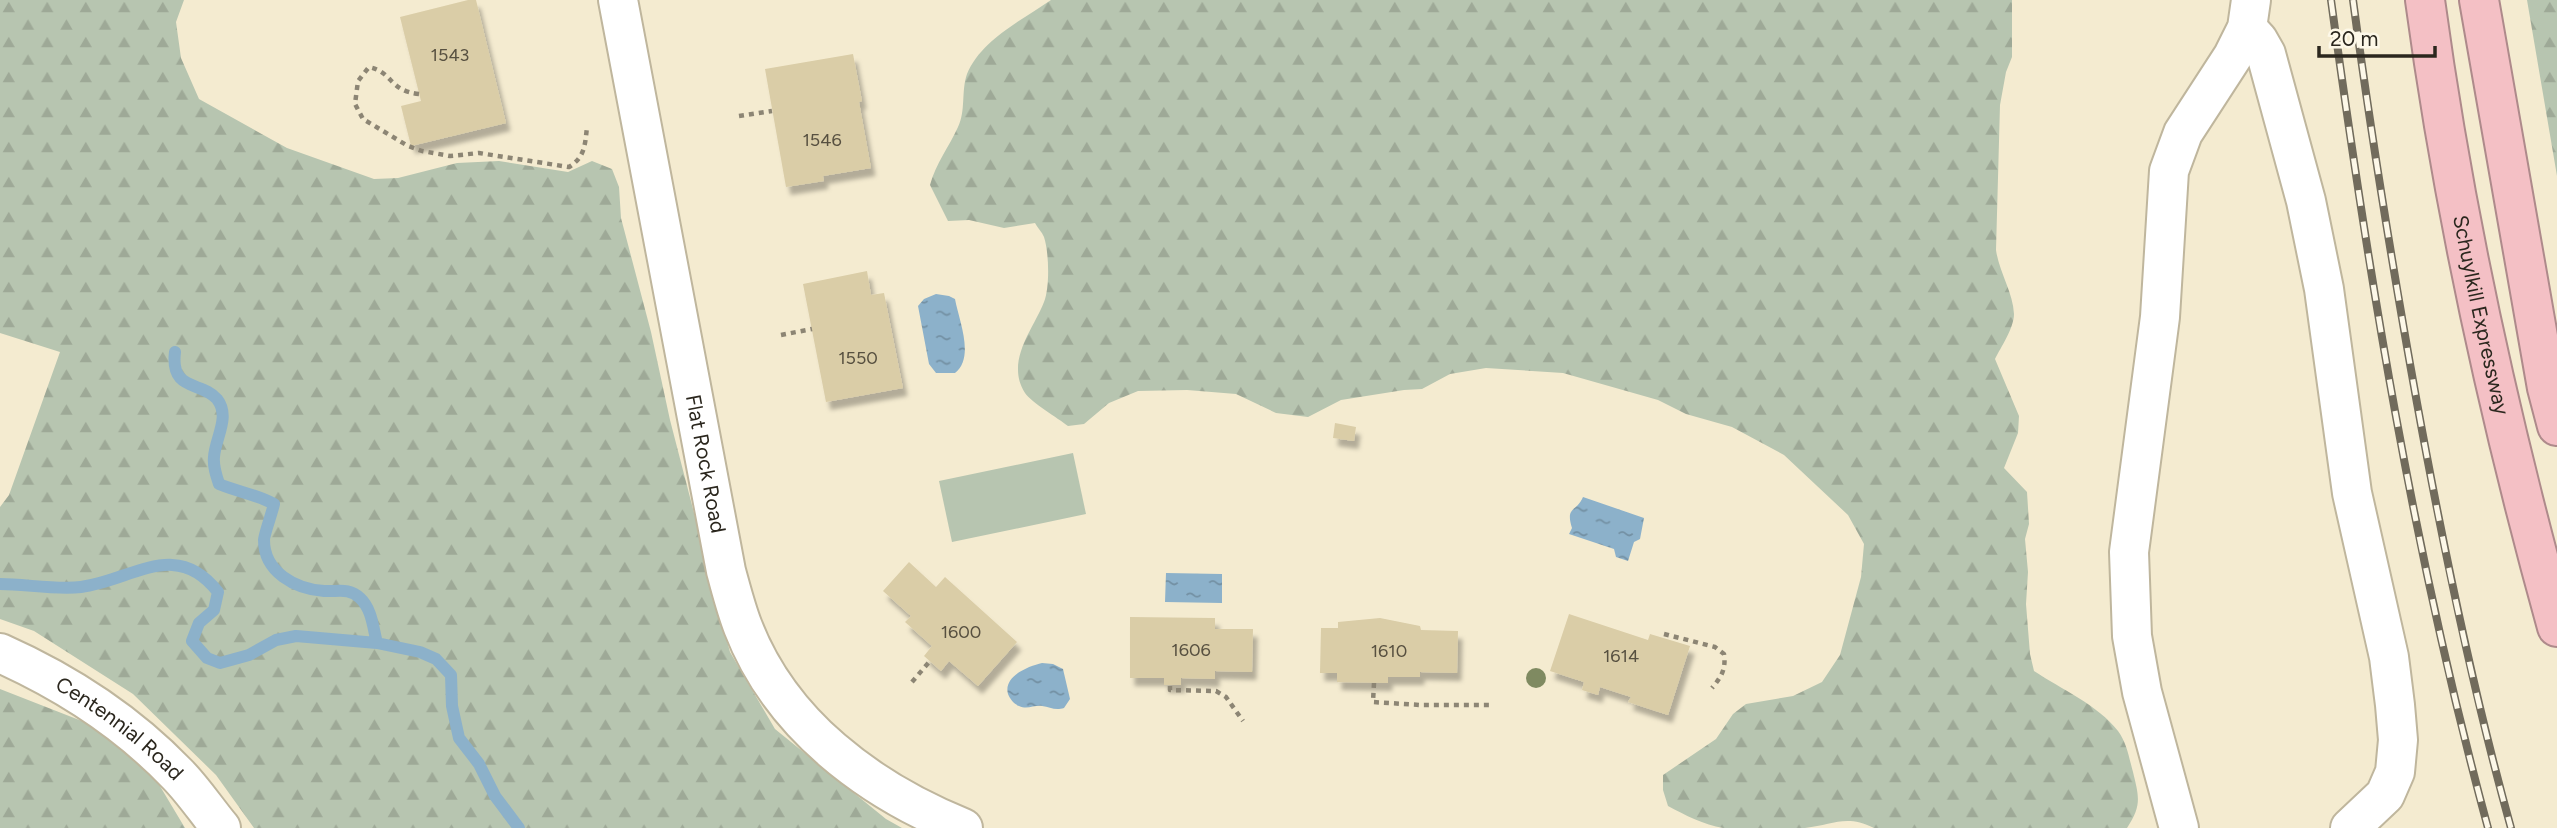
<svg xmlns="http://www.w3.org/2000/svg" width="2557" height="828" font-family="Figtree,sans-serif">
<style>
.forest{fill:url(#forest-firs)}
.garden{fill:#b7c5b0}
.water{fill:url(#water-ripples)}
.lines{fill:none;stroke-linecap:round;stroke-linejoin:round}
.stream{stroke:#8cb1ca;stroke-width:12}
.building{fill:#dacda7;filter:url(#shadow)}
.minor-casing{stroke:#bfb69d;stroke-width:42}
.highway-casing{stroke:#ae8a8b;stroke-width:42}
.path{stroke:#8c8574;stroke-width:4.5;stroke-dasharray:5 5;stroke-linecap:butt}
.minor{stroke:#fff;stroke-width:38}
.highway{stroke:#f4c0c5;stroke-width:38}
.rail-casing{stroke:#716b5c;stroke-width:8}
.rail{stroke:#fdf8e8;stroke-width:5;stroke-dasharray:16;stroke-linecap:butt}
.tree{fill:#7f8a61}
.labels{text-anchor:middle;stroke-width:7;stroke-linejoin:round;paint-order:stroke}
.number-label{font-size:18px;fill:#575040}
.street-label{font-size:21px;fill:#2b271e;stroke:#fdf8e8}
</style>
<defs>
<pattern id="forest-firs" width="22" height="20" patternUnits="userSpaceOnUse" patternTransform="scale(1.75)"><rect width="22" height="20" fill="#b7c5b0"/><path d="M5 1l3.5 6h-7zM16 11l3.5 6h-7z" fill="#9ea997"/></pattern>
<pattern id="water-ripples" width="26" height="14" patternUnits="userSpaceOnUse" patternTransform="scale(1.75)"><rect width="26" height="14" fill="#8cb1ca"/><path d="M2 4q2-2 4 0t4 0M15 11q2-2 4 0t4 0" fill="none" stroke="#7390a3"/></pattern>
<filter id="shadow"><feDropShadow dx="4.5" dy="8" stdDeviation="2" flood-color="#0004"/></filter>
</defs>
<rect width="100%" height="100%" fill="#f4ebd0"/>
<path class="forest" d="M0,0H184L176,22L181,58L199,99L287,148L374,179L398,178L457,163L499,161L568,172L592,161L612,169L619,187L621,218L651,332L670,420L730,652L775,729L886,819L902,828H254L216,775L133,694L34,631L0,619V507L9,495L60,352L0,333Z
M1051,0H2012V57L2006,72L2000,105L1996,250C1999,272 2013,292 2014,314C2014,328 2001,347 1995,359L2019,416L2018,433L2004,468L2027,492L2029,524L2025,539L2028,572L2026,604L2030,654L2034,671C2061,689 2098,705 2118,731C2127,743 2129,758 2133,772C2139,797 2142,805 2127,828H1874C1846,814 1833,825 1805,828C1786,828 1742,828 1723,828C1704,825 1685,815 1668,806L1663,790V775L1716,739L1733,714L1746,704L1793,696L1822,682L1840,655L1861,577L1864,544L1848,515L1784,455L1732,427L1686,414L1658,400L1563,373L1486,368L1450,374L1422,389L1404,390L1341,400L1308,417L1276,413L1236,394L1187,390L1138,391L1109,403L1084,424L1068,426C1058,418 1032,403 1025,393C1005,361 1033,330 1044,302C1050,287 1049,252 1044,237C1042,232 1037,227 1035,223L1004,228L969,220L948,221L930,185C936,163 949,147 958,127C966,111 961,91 967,74C981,40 1022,20 1051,0Z
M2527,0H2557V176Z
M0,689L133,741L185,828H0Z"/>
<path class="garden" d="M1073,453L1086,514L952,542L939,481Z"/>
<path class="water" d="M936,294L949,296L955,299C959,321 975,357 955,373H936L929,364L918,306L924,299Z
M1583,497L1644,518L1640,539L1634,542L1628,561L1616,557L1614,549L1569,534L1572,528C1565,506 1577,512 1583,497Z
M1166,573L1222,574V603L1165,602Z
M1042,663L1053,664L1063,669L1070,699L1064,708C1055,711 1050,707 1042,706C1034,705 1027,710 1019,706C1014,704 1010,699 1008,694C1003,676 1029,666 1042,663Z"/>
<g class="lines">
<path class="stream" d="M175,352C170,392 202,381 217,399C231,417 215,438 214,457C213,466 216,475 219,484C238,492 256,494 274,504C272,513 264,535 264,540C264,572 295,589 324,591C337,592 349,587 360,598C372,609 373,628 377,643
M0,584C25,584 56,590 81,587C133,580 176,538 218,592L214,610L199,623L192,641L207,658L220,663L249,655L276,640L296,636L377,643L420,652L436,659L451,675L452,706L459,738L479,764L495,796L519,828"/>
</g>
<path class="building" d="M468,0H476L506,123L411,146L401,106L421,101L400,17Z
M853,54L862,101L859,102L871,168L823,176L824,181L786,187L765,69Z
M867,271L871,295L884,293L903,388L826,402L803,284Z
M1335,423L1356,427L1354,441L1333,438Z
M909,562L936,587L945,577L1017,642L978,686L949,661L941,671L924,656L932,646L905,622L911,616L883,591Z
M1569,614L1648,640L1650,634L1690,646L1668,715L1628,702L1631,697L1600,687L1598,695L1582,690L1584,682L1550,671Z
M1130,617L1215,618V629H1253L1252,672L1215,671V679L1181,678V685H1164V678H1130Z
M1380,618L1420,626L1421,630L1458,631L1457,673L1420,672V677H1388V683L1337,682V673H1320L1321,628H1338V622Z"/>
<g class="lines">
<defs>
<g id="minor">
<path id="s1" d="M618,0L726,571C731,589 736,609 743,627C781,725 869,790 963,828"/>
<path d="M2247,28L2258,40L2266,54L2306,201L2324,289L2352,493L2389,657L2395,705L2398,740L2395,772L2385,795L2350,828"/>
<path id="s2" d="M0,653C65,682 127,722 177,774C193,790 206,810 221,828"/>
<path d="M2179,828L2142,692L2132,636L2129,552L2160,317L2169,171L2183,133L2233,56L2247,28L2251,0"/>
</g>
<g id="highway">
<path id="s3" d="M2425,0C2454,215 2499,418 2557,627"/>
<path d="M2479,0L2547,388L2557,426"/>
</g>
</defs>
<use href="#minor" class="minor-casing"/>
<use href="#highway" class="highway-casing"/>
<path class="path" d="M419,94C389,91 393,72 369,67L358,81L355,104L363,119L408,146L422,151L450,156L479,153L569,167C585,157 585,145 587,127
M739,116L772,111
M781,335L812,329
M1664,634L1715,647L1724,654C1726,669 1722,676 1712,688
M912,682L930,661
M1374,683L1373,702L1420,705H1491
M1170,686V690L1216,691L1226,697L1243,721"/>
<use href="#minor" class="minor"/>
<use href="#highway" class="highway"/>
<defs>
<path id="rail" d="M2331,0C2369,279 2414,556 2488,828
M2353,0C2371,135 2393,270 2417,403C2443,546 2472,688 2511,828"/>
</defs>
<use href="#rail" class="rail-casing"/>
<use href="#rail" class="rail"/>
</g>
<circle class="tree" cx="1536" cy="678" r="10"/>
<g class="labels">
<g class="number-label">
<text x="450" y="61">1543</text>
<text x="822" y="146">1546</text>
<text x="858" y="364">1550</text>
<text x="961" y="638">1600</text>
<text x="1191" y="656">1606</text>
<text x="1389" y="657">1610</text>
<text x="1621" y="662">1614</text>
</g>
<g class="street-label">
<text dy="7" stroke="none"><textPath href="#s3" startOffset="320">Schuylkill Expressway</textPath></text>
<text dy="7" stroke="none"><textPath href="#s1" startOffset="472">Flat Rock Road</textPath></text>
<text dy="7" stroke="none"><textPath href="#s2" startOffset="142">Centennial Road</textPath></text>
</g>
</g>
<path d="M2319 46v10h116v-10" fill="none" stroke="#2b271e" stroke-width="3.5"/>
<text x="2330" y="46" font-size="21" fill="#2b271e" stroke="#fdf8e8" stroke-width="5" paint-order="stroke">20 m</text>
</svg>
